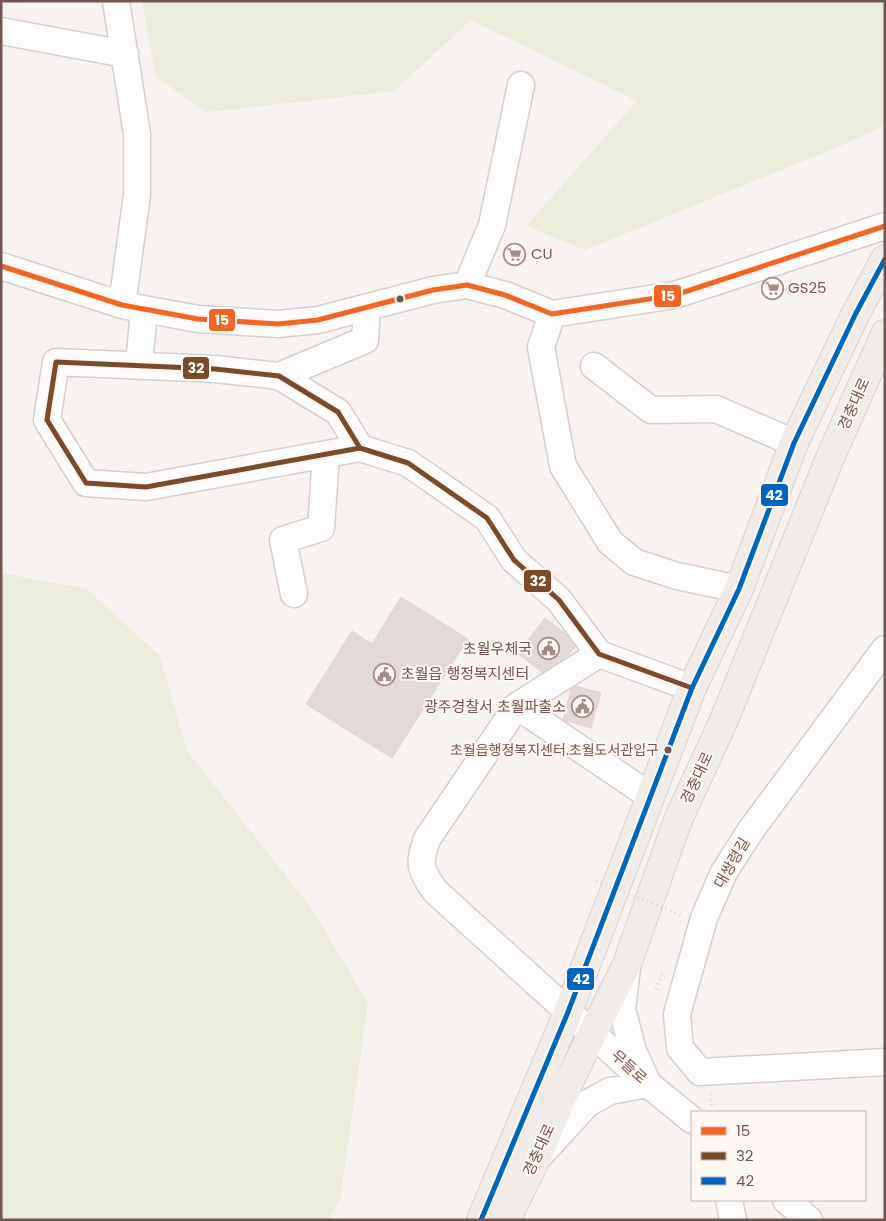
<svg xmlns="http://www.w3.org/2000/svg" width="886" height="1221" font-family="Poppins,'Noto Sans KR',sans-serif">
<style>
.green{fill:#eaeddc}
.building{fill:#e4d9d8;stroke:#e0d5d3}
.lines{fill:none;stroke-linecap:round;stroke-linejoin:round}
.minor-casing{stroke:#d7cecc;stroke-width:29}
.major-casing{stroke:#d9cfcd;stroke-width:30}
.path{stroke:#dad1d1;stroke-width:3;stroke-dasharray:1 4;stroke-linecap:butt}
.minor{stroke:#fefdfd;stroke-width:26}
.major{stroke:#f2ece8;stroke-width:28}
.path-bridge{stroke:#dad1d1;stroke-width:3;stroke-dasharray:1 4;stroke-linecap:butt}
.bus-1-casing{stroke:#fef7f3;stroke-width:9}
.bus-2-casing{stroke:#fef7f3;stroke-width:9}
.bus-3-casing{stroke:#fef7f3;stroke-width:9}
.bus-1{stroke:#f26522;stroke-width:5}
.bus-2{stroke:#7a4b2a;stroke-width:5}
.bus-3{stroke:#0065bd;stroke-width:5}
.bus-dot{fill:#755451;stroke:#fef7f3;stroke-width:2}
.labels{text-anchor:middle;stroke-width:4;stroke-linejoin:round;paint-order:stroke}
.bus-label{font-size:14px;fill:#755451;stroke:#fef7f3;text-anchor:end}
.poi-label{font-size:15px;fill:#755451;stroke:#fef7f3;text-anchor:start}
.street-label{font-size:15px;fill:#755451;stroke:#fef7f3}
.line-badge{stroke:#fef7f3;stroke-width:2}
.badge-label{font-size:14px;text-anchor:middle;font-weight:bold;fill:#fff}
</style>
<rect width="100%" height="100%" fill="#f8f3f0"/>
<path class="green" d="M142,1H885V125L850,142L585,250L526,226L637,101L471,20L394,91L206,112L156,77Z
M1,573L87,589L160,656L187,751L310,906L368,1003L340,1200L328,1220H1Z"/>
<path class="building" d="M401,597L468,639L392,758L306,704L352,631L372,644Z
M545,618L578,643L551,679L518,654Z
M572,685L601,693L591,728L563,720Z"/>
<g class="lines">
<defs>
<path id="minor" d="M116,1L137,134V195L122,305
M1,31L125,54
M1,266L122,305L198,319L278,324L318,320L433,290L467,285L505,295L552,314L675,295L885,226
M467,285L492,225L521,85
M552,314L541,347L563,466L610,542L634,562L677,576L739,589
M139,366L144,309
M594,366L651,410L716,409L794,443
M279,376L365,340L367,308
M360,448L338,412L279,376L215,369L56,362L47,420L86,483L146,487L360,448L408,463L487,518L514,560L559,600L599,654L692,688
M294,594L283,540L321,528L326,454
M885,649L751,830L724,872L704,918L677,1014L680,1048L700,1072L885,1062
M517,706L599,654
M650,796L517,706L427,839C418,865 420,869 435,891L648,1084L692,1120
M540,1155L588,1103L610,1091L648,1084L633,1051L622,1009L627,968
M729,1200L733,1220
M786,1200L809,1220"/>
<path id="major" d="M481,1220L568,1012L692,688L739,589L794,443L856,313L885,259
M506,1220L537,1157L562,1097L592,1034L627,964L678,820L724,720L830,458L885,334"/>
</defs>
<use href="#minor" class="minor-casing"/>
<use href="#major" class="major-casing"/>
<path class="path" d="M656,989L663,971
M711,1094L712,1108"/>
<use href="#minor" class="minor"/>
<use href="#major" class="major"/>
<path class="path-bridge" d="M596,881L684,916"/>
<defs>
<path id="bus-1" d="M1,266L122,305L198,319L278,324L318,320L433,290L467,285L505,295L552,314L675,295L885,226"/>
<path id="bus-2" d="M360,448L338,412L279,376L215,369L56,362L47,420L86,483L146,487L360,448L408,463L487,518L514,560L559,600L599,654L692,688"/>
<path id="bus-3" d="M481,1220L568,1012L692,688L739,589L794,443L856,313L885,259"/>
</defs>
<use href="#bus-1" class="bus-1-casing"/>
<use href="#bus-2" class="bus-2-casing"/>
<use href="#bus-3" class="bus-3-casing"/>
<use href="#bus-1" class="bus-1"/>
<use href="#bus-2" class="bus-2"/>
<use href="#bus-3" class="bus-3"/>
</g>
<defs>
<symbol id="supermarket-ring" viewBox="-11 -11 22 22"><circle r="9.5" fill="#fef7f3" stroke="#a38c89" stroke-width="1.5"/><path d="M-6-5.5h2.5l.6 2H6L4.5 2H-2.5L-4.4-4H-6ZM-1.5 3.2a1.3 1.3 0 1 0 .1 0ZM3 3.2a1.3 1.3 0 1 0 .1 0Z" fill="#a38c89"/></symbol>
<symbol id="civic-ring" viewBox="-11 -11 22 22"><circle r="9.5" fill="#fef7f3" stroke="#a38c89" stroke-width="1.5"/><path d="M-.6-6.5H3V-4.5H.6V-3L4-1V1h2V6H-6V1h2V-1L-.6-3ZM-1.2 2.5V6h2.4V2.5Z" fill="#a38c89"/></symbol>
</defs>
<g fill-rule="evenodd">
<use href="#supermarket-ring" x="502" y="242" width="25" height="25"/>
<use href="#supermarket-ring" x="760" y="276" width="25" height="25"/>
<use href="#civic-ring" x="536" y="636" width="25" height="25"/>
<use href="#civic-ring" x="372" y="662" width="25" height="25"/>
<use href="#civic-ring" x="570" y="694" width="25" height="25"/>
</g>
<g class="bus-dot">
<circle cx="400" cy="299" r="4.5"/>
<circle cx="668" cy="750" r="4.5"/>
</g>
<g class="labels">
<g class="bus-label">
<text x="659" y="755">초월읍행정복지센터.초월도서관입구</text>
</g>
<g class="poi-label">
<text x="531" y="259">CU</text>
<text x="788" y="293">GS25</text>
<text x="532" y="654" text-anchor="end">초월우체국</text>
<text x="401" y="679">초월읍 행정복지센터</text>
<text x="566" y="712" text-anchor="end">광주경찰서 초월파출소</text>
</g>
<g class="street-label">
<text transform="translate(854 404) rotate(-66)" y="5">경충대로</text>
<text transform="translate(697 778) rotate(-65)" y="5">경충대로</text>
<text transform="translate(732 863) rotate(-60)" y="5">대쌍령길</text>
<text transform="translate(629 1067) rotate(42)" y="5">무들로</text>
<text transform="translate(539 1150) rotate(-66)" y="5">경충대로</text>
</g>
</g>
<g class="line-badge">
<rect x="653" y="284" width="29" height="24" rx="5" fill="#f26522"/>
<rect x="208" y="308" width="28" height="24" rx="5" fill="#f26522"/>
<rect x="182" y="356" width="28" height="24" rx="5" fill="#7a4b2a"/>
<rect x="760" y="483" width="29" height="24" rx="5" fill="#0065bd"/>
<rect x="523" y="569" width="29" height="24" rx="5" fill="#7a4b2a"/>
<rect x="566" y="967" width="29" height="24" rx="5" fill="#0065bd"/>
</g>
<g class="badge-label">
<text x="668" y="301">15</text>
<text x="222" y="325">15</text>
<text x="196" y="373">32</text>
<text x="774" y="500">42</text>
<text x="538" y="586">32</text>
<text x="581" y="984">42</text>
</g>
<rect width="886" height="1221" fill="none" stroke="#755451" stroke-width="5"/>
<rect x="691" y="1111" width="175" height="90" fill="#fef7f3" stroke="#c7b6b2"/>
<rect x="701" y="1127" width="25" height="8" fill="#f26522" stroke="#c7b6b2"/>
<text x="736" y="1136" font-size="15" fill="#755451">15</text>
<rect x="701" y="1152" width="25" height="8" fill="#7a4b2a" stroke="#c7b6b2"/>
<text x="736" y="1161" font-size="15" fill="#755451">32</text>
<rect x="701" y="1177" width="25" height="8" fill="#0065bd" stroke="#c7b6b2"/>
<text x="736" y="1186" font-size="15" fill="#755451">42</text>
</svg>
